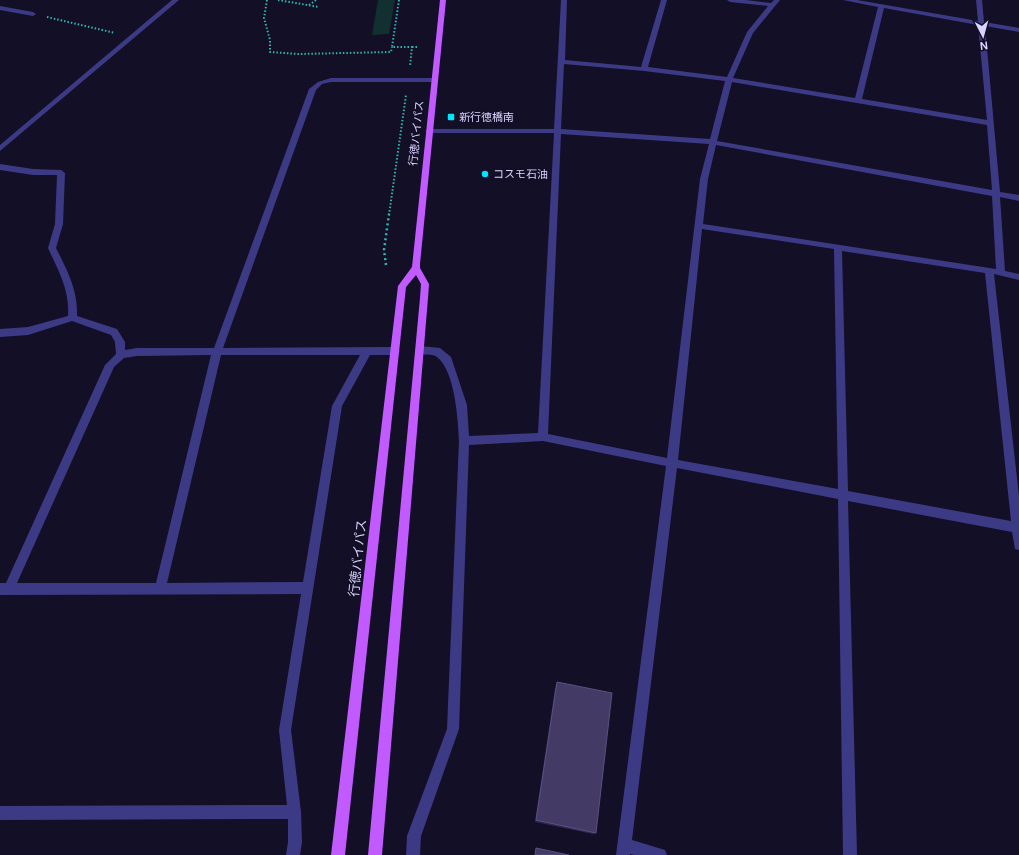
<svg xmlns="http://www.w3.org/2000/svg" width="1019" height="855" font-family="'DM Sans','Noto Sans JP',sans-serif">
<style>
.green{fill:#12302f}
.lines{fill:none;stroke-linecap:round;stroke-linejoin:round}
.path-far1{stroke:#2fb8b0;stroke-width:2;stroke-dasharray:1.5 2;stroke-linecap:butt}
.path{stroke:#2fb8b0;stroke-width:2.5;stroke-dasharray:2 3;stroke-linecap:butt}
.minor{fill:#3d3a85;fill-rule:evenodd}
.major{fill:#c25bff;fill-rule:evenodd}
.wall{fill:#312854}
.building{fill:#433a66;stroke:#5a527e}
.poi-dot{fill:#00e5ff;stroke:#130f26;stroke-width:1.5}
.labels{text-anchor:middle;stroke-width:3;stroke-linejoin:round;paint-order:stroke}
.far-poi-label{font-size:11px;fill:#d9d4ff;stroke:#130f26;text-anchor:start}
.far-street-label{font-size:11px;fill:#d9d4ff;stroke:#130f26}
.street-label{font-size:13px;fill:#d9d4ff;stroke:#130f26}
</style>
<rect width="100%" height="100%" fill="#130f26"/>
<path class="green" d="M378,0H395L389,34L372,35Z"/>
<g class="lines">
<path class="path-far1" d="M267,0L264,18L270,40V52L299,54L391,52L392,47
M278,0L319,7
M399,0L392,47H412L410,66
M309,5L316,0
M47,17L115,33
M412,47H419
M389,215L406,95"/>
<path class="path" d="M386,265L384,250L389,214"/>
<path class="minor" d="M172,0H179L0,151V145Z
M561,0H567L565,60L641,67L661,0H667L648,67L727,77L747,32L768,6L730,2L727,0H746L771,3L774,0H780L753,33L733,78L855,98L878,7L843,0H857L978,21L976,0H982L984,22L1019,28V32L985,26L1000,192L1019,195V201L1000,197L1005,271L1019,274V280L994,274L1019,496V550L1015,549L1012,532L848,501L857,855H843L838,499L677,468L632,840L665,850L667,855H635L630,854V855H616L666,466L543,441L469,445L459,729L421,836L420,855H406L407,836L447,729L459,441C458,419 455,371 437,357C431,352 420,358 415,350L420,346L440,348L451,357L467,405L469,436L538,433L554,133H429L425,131L429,129H554ZM884,8L978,25L987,120L862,99ZM564,64L644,71L725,81L710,139L561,129ZM732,82L987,125L992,190L717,141ZM561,134L709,144L700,179L667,458L548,434ZM716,145L992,196L996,269L703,224L708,179ZM702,229L834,249L838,489L678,460ZM842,251L985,273L1011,521L848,491Z
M0,6L33,12L36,14L33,16L0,10Z
M331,78H435L438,80L435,82H331L322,84L316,90L223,348L395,347L400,351L395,355H370L342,406L291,730L301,812L302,842L300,855H286L288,842V819L0,820V806L287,805L279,730L301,594L0,595V583H6L105,365L116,354L115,342L111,335L72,321L28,335L0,337V329L28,327L68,316C70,290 58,270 48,248L55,224L57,175H33L0,170V164L33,169L61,170L65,173L63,224L56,248C67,270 78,290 77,316L117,329L125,342V350L137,348H214L309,89L318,82ZM211,355L156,583H17L114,367L124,358L137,356ZM221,355H360L332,406L303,582L167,583Z"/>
<path class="major" d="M440,0H446L420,264V268L429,284L428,298L382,855H368L420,298L421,284L416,275L406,287L345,855H331L398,286L412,267Z"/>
</g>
<path class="wall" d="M557,682L596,833L593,834L535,822L555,688Z"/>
<path class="building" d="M557,682L612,693L596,833L536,820Z
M536,848L569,855H535Z"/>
<g class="poi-dot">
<rect x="447" y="113" width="8" height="8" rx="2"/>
<circle cx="485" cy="174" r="4"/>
</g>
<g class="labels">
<g class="far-poi-label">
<text x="459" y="121">新行徳橋南</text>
<text x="493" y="178">コスモ石油</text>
</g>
<g class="far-street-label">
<text transform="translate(416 133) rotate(-84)" y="4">行徳バイパス</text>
</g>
<g class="street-label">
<text transform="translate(357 558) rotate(-84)" y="5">行徳バイパス</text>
</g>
</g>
<g transform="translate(983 36) rotate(174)" stroke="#130f26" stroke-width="3" paint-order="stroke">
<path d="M0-3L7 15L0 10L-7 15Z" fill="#d9d4ff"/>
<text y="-6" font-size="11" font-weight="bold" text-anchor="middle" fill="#d9d4ff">N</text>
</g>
</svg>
